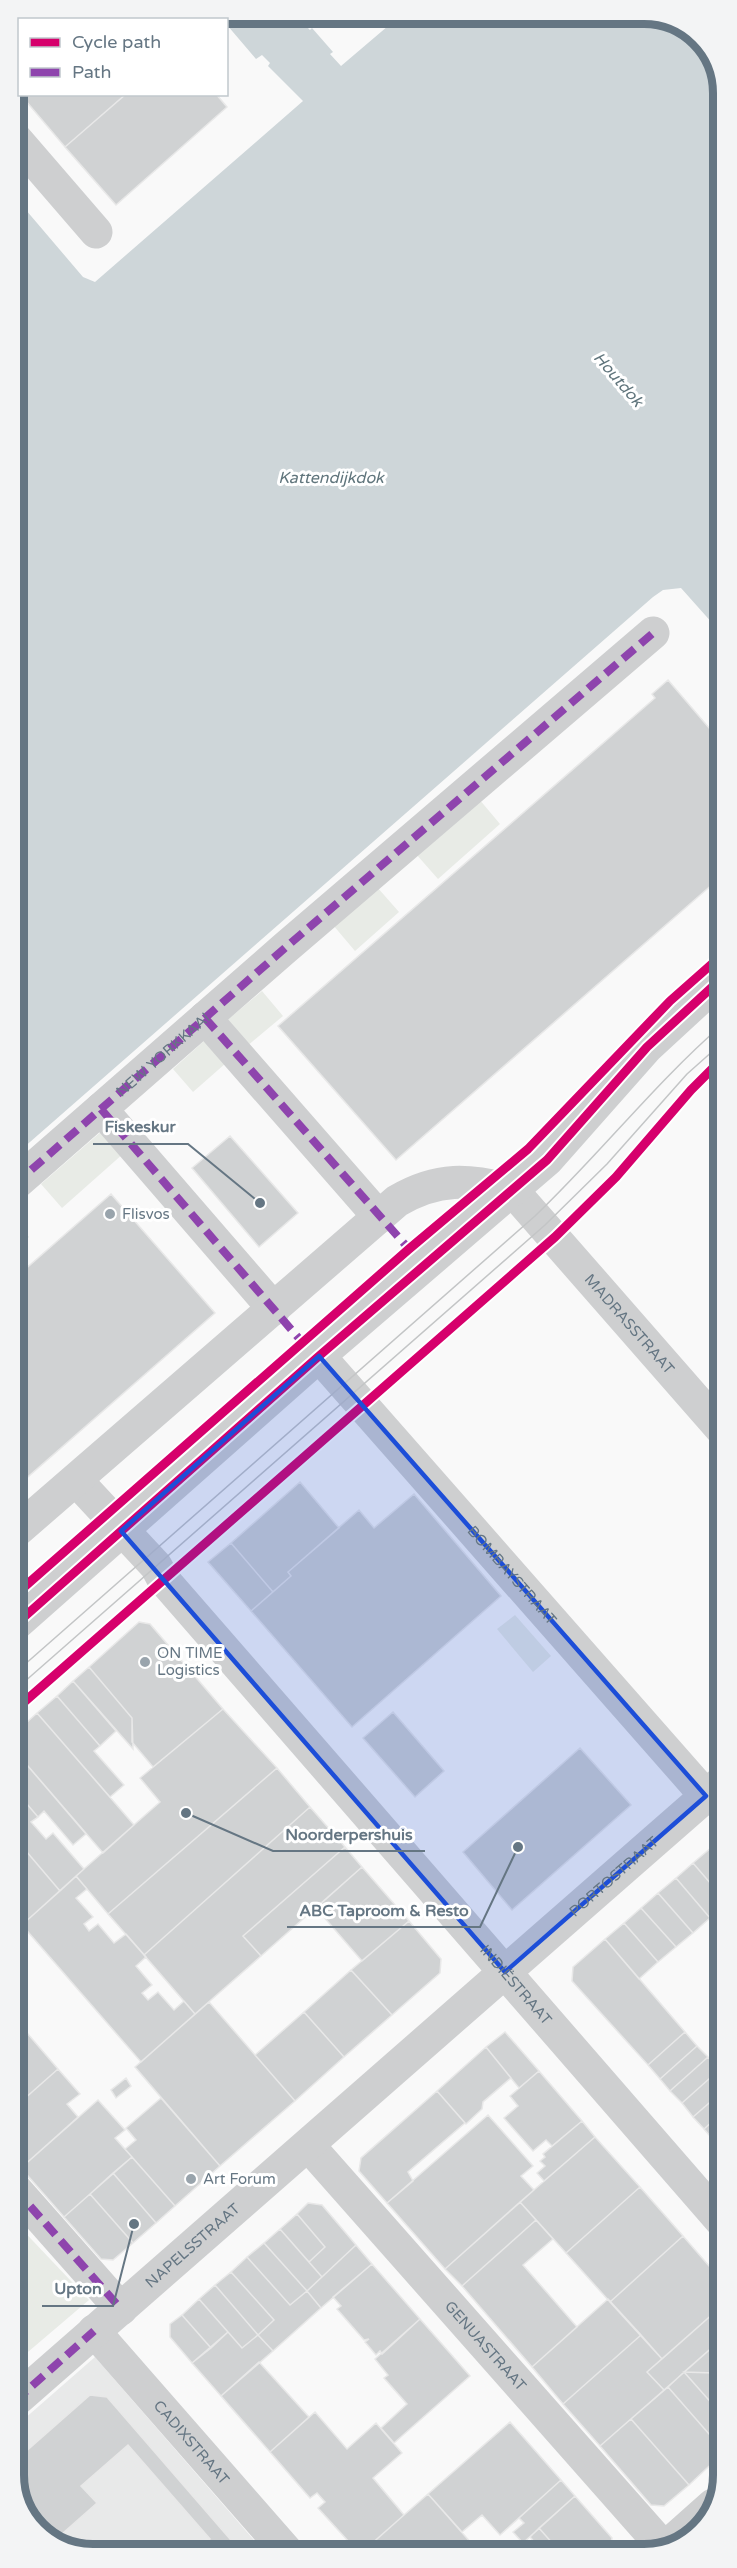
<svg xmlns="http://www.w3.org/2000/svg" width="737" height="2568" font-family="'Varela Round',sans-serif">
<style>
.built{fill:#e8e9e9}
.green{fill:#e8ebe6}
.water{fill:#ced6d9}
.building{fill:#d0d2d3;stroke:#e8e8e8;stroke-width:1.5}
.lines{fill:none;stroke-linecap:round;stroke-linejoin:round}
.minor{stroke:#cecfd0;stroke-width:33}
.tram{stroke:#c3c5c6;stroke-width:1.5}
.quiet{stroke:#8e44ad;stroke-width:8;stroke-dasharray:15 8;stroke-linecap:butt}
.cycleway-casing{stroke:#fff;stroke-width:13}
.cycleway{stroke:#d6006c;stroke-width:9}
.marked{fill:#1d4ed8;fill-opacity:0.2;stroke:#1d4ed8;stroke-width:4.5;stroke-linejoin:round}
.poi-dot{fill:#99a4ac;stroke:#fff;stroke-width:2}
.labels{text-anchor:middle;stroke-width:6;stroke-linejoin:round;paint-order:stroke}
.street-label{font-size:15px;fill:#657683;stroke:#fff}
.poi-label{font-size:15px;fill:#657683;stroke:#fff;text-anchor:start}
.water-label{font-size:16px;font-style:italic;fill:#60757c;stroke:#fff}
.rim{fill:none;stroke:#657683;stroke-width:8}
.leader{fill:none;stroke:#657683;stroke-width:2}
.callout-dot{fill:#657683;stroke:#fff;stroke-width:2}
.callout-label{font-size:16px;text-anchor:middle;font-weight:bold;fill:#657683;stroke:#fff;stroke-width:6;stroke-linejoin:round;paint-order:stroke}
</style>
<rect width="100%" height="100%" fill="#f9f9f9"/>
<path class="built" d="M95,2357L266,2554H87L41,2535L15,2491V2427Z"/>
<path class="green" d="M479,799L500,824L438,879L416,854Z
M377,887L399,912L355,951L333,925Z
M262,991L283,1016L246,1047L225,1022Z
M205,1040L226,1063L193,1092L173,1069Z
M103,1130L124,1153L62,1208L41,1184Z
M14,1220L29,1237L14,1250Z
M515,1615L551,1656L533,1672L497,1629Z
M15,2222L89,2300L15,2363Z"/>
<path class="water" d="M217,14H301L300,20L310,30L312,28L333,52L330,54L341,66L388,26L377,14L374,16L372,14H654L697,33L722,77V634L681,588L663,590L653,597L14,1156V196L83,277L95,282L303,101L268,66L270,63L262,55L256,59L227,25L226,20L222,19Z"/>
<path class="building" d="M93,14H145L150,20H78Z
M20,94H126L65,147Z
M126,94H216L227,107L116,205L65,147Z
M668,680L722,743V876L396,1160L278,1026L655,698L652,694Z
M230,1136L298,1213L259,1247L192,1168Z
M111,1194L215,1313L14,1489V1279Z
M300,1482L339,1528L288,1572L291,1576L273,1592L231,1543Z
M414,1494L501,1596L352,1727L251,1611L291,1576L288,1572L359,1510L374,1528Z
M231,1543L273,1592L251,1611L208,1562Z
M139,1622L150,1624L223,1709L153,1767L132,1742V1718L89,1667Z
M89,1667L132,1718L133,1749L73,1681Z
M73,1681L116,1731L100,1746L57,1696Z
M57,1696L100,1746L94,1751L124,1785L110,1797L37,1713Z
M223,1709L277,1768L108,1914L76,1876L160,1802L140,1778Z
M393,1712L444,1771L415,1797L363,1738Z
M37,1713L134,1825L103,1853L15,1751V1733Z
M580,1748L631,1805L512,1910L463,1852Z
M15,1751L86,1834L73,1845L44,1811L38,1817L15,1790Z
M277,1768L310,1807L144,1955L108,1914Z
M15,1790L38,1817L31,1822L46,1839L53,1833L84,1869L60,1891L15,1838Z
M310,1807L345,1847L243,1936L261,1956L195,2014L144,1955Z
M15,1838L60,1891L15,1931Z
M723,1838V1860L712,1847Z
M345,1847L362,1867L261,1956L243,1936Z
M712,1847L723,1860V1898L693,1863Z
M693,1863L723,1898V1907L710,1918L676,1878Z
M362,1867L409,1921L362,1961L316,1908Z
M76,1876L87,1889L76,1898L93,1917L84,1924L89,1931L98,1924L114,1943L126,1934L146,1957L136,1966L152,1985L142,1993L148,2000L158,1992L174,2010L184,2001L195,2014L141,2062L22,1925Z
M676,1878L710,1918L693,1933L658,1893Z
M658,1893L693,1933L676,1947L641,1908Z
M641,1908L676,1947L658,1962L624,1923Z
M409,1921L441,1959L440,1973L392,2015L351,1970Z
M624,1923L658,1962L639,1979L605,1939Z
M605,1939L685,2032L648,2065L572,1981L573,1967Z
M351,1970L392,2015L344,2057L304,2012Z
M209,2002L295,2101L220,2166L135,2067Z
M304,2012L344,2057L295,2101L255,2055Z
M15,2019L58,2069L15,2107Z
M505,2032L539,2071L519,2088L486,2047Z
M685,2032L697,2046L660,2079L648,2065Z
M697,2046L708,2057L670,2091L660,2079Z
M486,2047L511,2078L483,2102L482,2109L466,2124L437,2091Z
M708,2057L719,2070L682,2103L670,2091Z
M58,2069L80,2094L67,2104L78,2117L21,2168L15,2162V2107Z
M719,2070L723,2075V2091L693,2117L682,2103Z
M539,2071L582,2121L552,2146L546,2140L533,2151L504,2118L518,2106L510,2096Z
M126,2078L131,2086L116,2098L111,2090Z
M437,2091L465,2123L408,2172L413,2181L387,2203L359,2171L361,2158Z
M723,2091V2112L704,2129L693,2117Z
M161,2098L220,2166L175,2206L125,2149L136,2140L126,2128Z
M98,2100L125,2130L115,2138L132,2157L64,2217L21,2168Z
M723,2112V2151L704,2129Z
M488,2115L533,2166L521,2176L534,2190L445,2269L387,2203Z
M582,2121L595,2137L544,2181L537,2173L545,2166L540,2161L545,2157L543,2154Z
M595,2137L640,2187L566,2253L520,2202Z
M132,2157L175,2206L156,2223L113,2173Z
M113,2173L156,2223L133,2243L90,2194Z
M640,2187L683,2236L610,2302L566,2253Z
M90,2194L133,2243L113,2260L101,2259L64,2217Z
M520,2202L536,2220L462,2286L445,2269Z
M308,2203L322,2205L356,2245L322,2277L309,2262L325,2247L297,2214Z
M297,2214L325,2247L309,2262L280,2229Z
M536,2220L553,2239L523,2265L577,2327L532,2367L462,2286Z
M280,2229L322,2277L307,2291L264,2243Z
M683,2236L723,2282V2305L662,2359L610,2302Z
M264,2243L307,2291L290,2305L247,2257Z
M356,2245L372,2264L321,2308L307,2291Z
M247,2257L290,2305L307,2291L321,2308L273,2351L258,2335L274,2320L231,2272Z
M372,2264L420,2319L382,2354L380,2351L376,2355L365,2342L369,2339L364,2340L337,2309L341,2306L333,2297Z
M231,2272L274,2320L258,2335L215,2285Z
M215,2285L258,2335L242,2348L199,2299Z
M199,2299L228,2332L211,2348L182,2315Z
M608,2299L641,2335L563,2404L532,2367Z
M723,2305V2338L664,2390L647,2372Z
M182,2315L211,2348L192,2363L170,2337V2324Z
M420,2319L470,2376L394,2443L381,2428L407,2404L384,2378L388,2375L375,2359Z
M228,2332L242,2348L258,2335L273,2351L221,2396L192,2363Z
M641,2335L662,2359L647,2372L664,2390L600,2446L563,2404Z
M723,2338V2365L714,2373L684,2372Z
M259,2362L309,2417L270,2452L221,2396Z
M723,2365V2383L714,2373Z
M684,2372L714,2373L723,2383V2416Z
M684,2372L723,2416V2450L668,2387Z
M668,2387L723,2450V2453L689,2485L631,2419Z
M90,2395L107,2397L243,2554H193L210,2539L128,2445L81,2486L97,2503L54,2541L41,2535L15,2491V2461Z
M315,2412L347,2449L376,2423L402,2453L373,2478L404,2515L360,2554L318,2508L325,2502L317,2493L310,2498L270,2452Z
M631,2419L689,2485L664,2506L651,2505L600,2446Z
M510,2422L561,2480L500,2535L482,2515L462,2532L428,2494Z
M561,2480L575,2496L523,2543L513,2532L524,2523L519,2518Z
M428,2494L480,2553L360,2554L404,2515Z
M575,2496L612,2538L609,2553H561L539,2528Z
M539,2528L561,2553H544L530,2537Z"/>
<g class="lines">
<g class="minor">
<path d="M14,137L96,232"/>
<path d="M205,1018L379,1217"/>
<path d="M101,1109L274,1309"/>
<path id="s1" d="M14,1185L285,948L653,633"/>
<path id="s2" d="M319,1356L706,1796"/>
<path id="s3" d="M76,1480L156,1566L163,1579L723,2223"/>
<path id="s4" d="M14,1533L397,1201C438,1177 469,1179 513,1191L723,1431"/>
<path d="M15,1625L319,1356L547,1160L647,1047L722,978"/>
<path id="s5" d="M308,2145L664,2548"/>
<path d="M15,2189L121,2309"/>
<path id="s6" d="M94,2331L289,2554"/>
<path id="s7" d="M15,2401L723,1781"/>
<path d="M659,2553L713,2505"/>
</g>
<path class="tram" d="M15,1673L535,1216C600,1154 655,1083 723,1024
M15,1690L545,1225L607,1164L687,1074L723,1042"/>
<path class="quiet" d="M205,1018L409,1249
M101,1109L302,1342
M14,1185L285,948L653,633
M15,2189L121,2309
M15,2401L94,2331"/>
<defs>
<path id="cycleway" d="M15,1595L409,1249L528,1149L670,1001L722,955
M15,1625L319,1356L547,1160L647,1047L722,978
M15,1710L555,1237L616,1177L691,1090L723,1058"/>
</defs>
<use href="#cycleway" class="cycleway-casing"/>
<use href="#cycleway" class="cycleway"/>
</g>
<path class="marked" d="M319,1356L706,1796L505,1972L121,1531Z"/>
<g class="poi-dot">
<circle cx="110" cy="1214" r="6"/>
<circle cx="145" cy="1662" r="6"/>
<circle cx="191" cy="2179" r="6"/>
</g>
<g class="labels">
<g class="street-label">
<text dy="5" stroke="none"><textPath href="#s1" startOffset="198">NEW YORKKAAI</textPath></text>
<text dy="5" stroke="none"><textPath href="#s4" startOffset="804">MADRASSTRAAT</textPath></text>
<text dy="5" stroke="none"><textPath href="#s2" startOffset="292">BOMBAYSTRAAT</textPath></text>
<text dy="5" stroke="none"><textPath href="#s7" startOffset="796">PORTOSTRAAT</textPath></text>
<text dy="5" stroke="none"><textPath href="#s3" startOffset="670">INDIËSTRAAT</textPath></text>
<text dy="5" stroke="none"><textPath href="#s7" startOffset="236">NAPELSSTRAAT</textPath></text>
<text dy="5" stroke="none"><textPath href="#s5" startOffset="268">GENUASTRAAT</textPath></text>
<text dy="5" stroke="none"><textPath href="#s6" startOffset="148">CADIXSTRAAT</textPath></text>
</g>
<g class="poi-label">
<text x="122" y="1219">Flisvos</text>
<text x="157" y="1658">ON TIME<tspan x="157" dy="17">Logistics</tspan></text>
<text x="203" y="2184">Art Forum</text>
</g>
<g class="water-label">
<text transform="translate(619 379) rotate(49)" y="6">Houtdok</text>
<text x="331" y="483">Kattendijkdok</text>
</g>
</g>
<path d="M0 0H737V2568H0ZM93 24H644A69 69 0 0 1 713 93V2475A69 69 0 0 1 644 2544H93A69 69 0 0 1 24 2475V93A69 69 0 0 1 93 24Z" fill="#f3f4f5" fill-rule="evenodd"/>
<path class="rim" d="M93 24H644A69 69 0 0 1 713 93V2475A69 69 0 0 1 644 2544H93A69 69 0 0 1 24 2475V93A69 69 0 0 1 93 24Z"/>
<path class="leader" d="M260 1203L188 1144H93M186 1813L273 1851H425M518 1847L480 1927H287M134 2224L113 2306H42"/>
<g class="callout-dot">
<circle cx="260" cy="1203" r="6"/>
<circle cx="186" cy="1813" r="6"/>
<circle cx="518" cy="1847" r="6"/>
<circle cx="134" cy="2224" r="6"/>
</g>
<g class="callout-label">
<text x="140" y="1132">Fiskeskur</text>
<text x="349" y="1840">Noorderpershuis</text>
<text x="384" y="1916">ABC Taproom &amp; Resto</text>
<text x="78" y="2294">Upton</text>
</g>
<rect x="18" y="18" width="210" height="78" fill="#ffffff" stroke="#c1c8cd" stroke-width="1.5"/>
<rect x="30" y="38" width="30" height="9" fill="#d6006c" stroke="#c1c8cd" stroke-width="1.5"/>
<text x="72" y="48" font-size="18" fill="#657683">Cycle path</text>
<rect x="30" y="68" width="30" height="9" fill="#8e44ad" stroke="#c1c8cd" stroke-width="1.5"/>
<text x="72" y="78" font-size="18" fill="#657683">Path</text>
</svg>
